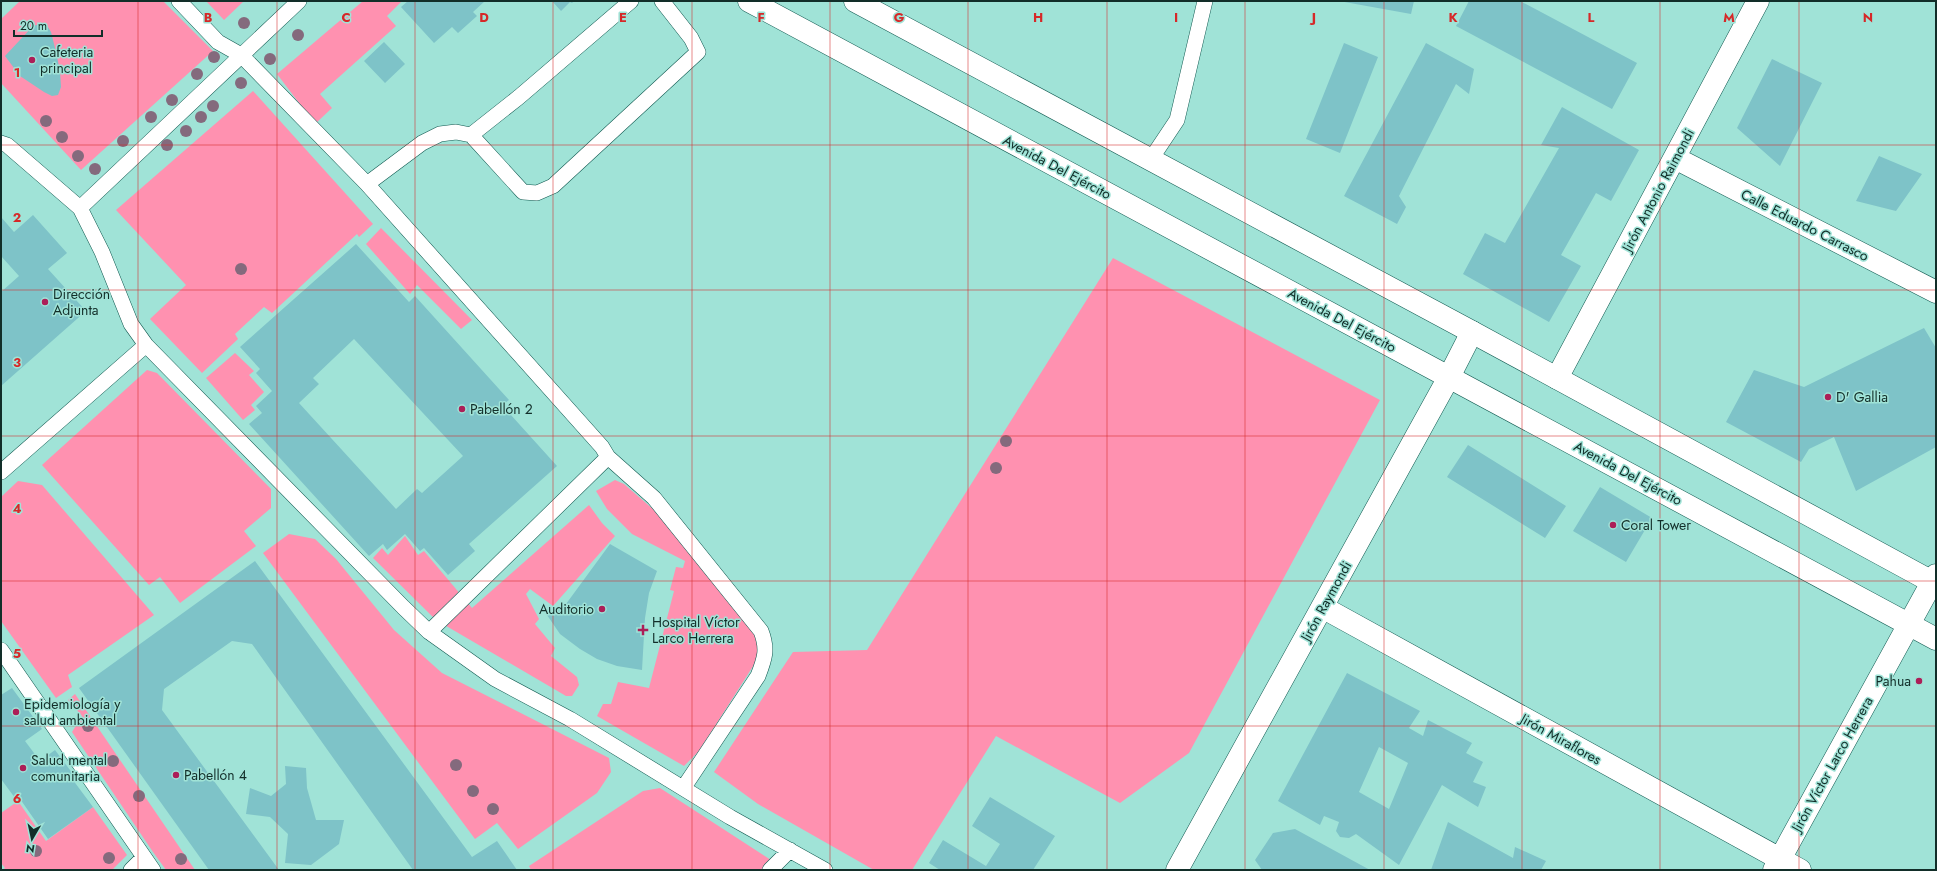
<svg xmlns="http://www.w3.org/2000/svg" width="1937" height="871" font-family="Jost,sans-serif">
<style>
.green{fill:#ff91b0}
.building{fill:#7ec3c8;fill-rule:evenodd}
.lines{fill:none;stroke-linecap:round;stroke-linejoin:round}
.service-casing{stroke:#105950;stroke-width:16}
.minor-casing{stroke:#105950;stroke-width:23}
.secondary-casing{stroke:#105950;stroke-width:23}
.service{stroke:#fff;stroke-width:15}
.minor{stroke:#fff;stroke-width:22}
.secondary{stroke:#fff;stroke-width:22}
.tree{fill:#846a7d}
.grid{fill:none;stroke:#d62828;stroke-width:1;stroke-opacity:0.55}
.poi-dot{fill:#ac1e58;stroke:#a0e3d7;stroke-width:1.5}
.labels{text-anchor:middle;stroke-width:3;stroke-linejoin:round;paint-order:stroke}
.poi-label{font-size:14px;fill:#122e29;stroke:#a0e3d7;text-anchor:start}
.street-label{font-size:14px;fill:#122e29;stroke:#a0e3d7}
.grid-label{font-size:13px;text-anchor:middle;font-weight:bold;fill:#d62828;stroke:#a0e3d7;stroke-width:3;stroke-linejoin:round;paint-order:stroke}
</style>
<rect width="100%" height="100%" fill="#a0e3d7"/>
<path class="green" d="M20,1H163L213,51L81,170L1,83V19Z
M206,1H244L224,20Z
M363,1H402L387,16L396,26L320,94L332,108L315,124L277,74Z
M253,91L373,224L359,237L357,234L272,313L264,307L235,334L238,339L202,373L150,319L186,285L116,210Z
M381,228L472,320L461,329L417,285L410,294L366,244Z
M1113,258L1380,400L1189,753L1120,803L996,736L912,870H874L758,804L714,772L793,652L867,650Z
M235,353L254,371L249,375L264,392L251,405L255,410L243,420L206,378Z
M147,370L157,373L271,489V508L244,531L256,546L180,603L160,577L149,585L42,465Z
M615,480L624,484L654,510L760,640L757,660L699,751L684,766L597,716L603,704H611L618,682L649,688L674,591L670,590L676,567L683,568L685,561L632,534L607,509L596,491Z
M18,481L42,485L154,615L68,675L72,687L56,698L1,621V497Z
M589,505L602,523L615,536L553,606L530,589L526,594L539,619L535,624L555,648L551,656L577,677L579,685L572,696H566L436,620L373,558L382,548L388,555L405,536L418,555L424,551L472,608Z
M289,534L315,539L336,559L394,630L442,673L609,758L611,772L597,793L518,849L497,823L475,839L263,553Z
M75,694L195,870H166L153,852L72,732L82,716L68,700Z
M660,788L771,860L761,870H531L529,866L643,791Z
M18,801L46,841L93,807L127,855L112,870H2L5,868L1,863V813Z"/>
<path class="building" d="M408,1H485L473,12L477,16L458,33L452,27L434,43L401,7Z
M552,1H574L572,3L570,2L561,11Z
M1339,1H1414L1411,14Z
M1469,1H1520L1637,63L1612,109L1456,26Z
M40,24H46L51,32L56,52L60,71L61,87L58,95L52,96L44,92L20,76L5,56L33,26Z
M384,42L405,64L385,83L364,61Z
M1344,43L1378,57L1340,153L1306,139Z
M1426,43L1474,69L1469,94L1456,84L1399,196L1406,207L1397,224L1344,196Z
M1772,59L1822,83L1780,166L1737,128Z
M1562,107L1639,150L1611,201L1596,193L1561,255L1581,266L1549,322L1463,274L1485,233L1505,243L1559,148L1541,145Z
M1879,156L1922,174L1896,211L1856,201Z
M33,215L67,253L48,269L86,311L1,386V292L19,276L1,256V217L14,232Z
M356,244L409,302L415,296L509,400L502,405L557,466L469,544L475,551L448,575L424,548L420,551L405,534L387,550L383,544L369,556L249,424L262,413L256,406L272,391L256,373L260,369L240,347ZM354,339L463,456L422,493L417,489L396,509L299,403L319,384L313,378Z
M1924,328L1936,348V447L1856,491L1834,437L1809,449L1801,462L1726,422L1754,370L1804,387Z
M1468,445L1566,506L1545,538L1447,477Z
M1600,487L1652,518L1626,562L1573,531Z
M610,544L657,571L649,593L645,618L642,670L617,666L597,659L580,649L560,634L547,615L566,604Z
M255,561L472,857L497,841L517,870H413L252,644L232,641L164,689L162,710L279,870H209L79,688Z
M1347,673L1420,711L1409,728L1423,736L1428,720L1472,743L1466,753L1483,762L1473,782L1486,787L1478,807L1442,785L1399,865L1356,834L1349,838L1340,837L1336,831L1339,822L1324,816L1320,825L1278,801ZM1379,747L1408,763L1389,809L1359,792Z
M12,688L42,729L25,741L40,761L55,750L73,774L70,776L93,807L48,839L18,796L15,798L1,779V695Z
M285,766L306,768L307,788L316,820H344L339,844L311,865L285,863L288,834L270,817L246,814L250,788L271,796L286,784Z
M990,797L1055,836L1033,870H940L929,863L943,840L986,866L1000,844L972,826Z
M1448,822L1513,858L1515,847L1546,861L1541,870H1431Z
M1295,829L1370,870H1262L1255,860L1273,833Z"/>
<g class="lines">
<defs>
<path id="service" d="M179,1L218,42L241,55L367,184L602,447L608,457L429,632
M471,135L519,97L631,1
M1,143L7,145L80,208L102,252L131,324L146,345L1,472
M1151,159L1177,120L1205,1
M367,184L422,143L440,134L456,132L471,135L523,192L537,193L553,186L698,52L691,38L662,1
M80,208L299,1
M146,345L403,607L429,632L495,679L570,719L730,817L825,870
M608,457L654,498L761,631C768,649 765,658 758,676L684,787
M1,650L153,870
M131,870L144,857
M770,870L790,850"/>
<path id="minor" d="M1675,158L1936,292
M1557,378L1758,1
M1322,607L1800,870
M1177,870L1449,377L1472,332
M1774,870L1936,575"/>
<path id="secondary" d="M749,1L1936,639
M855,1L1472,332L1936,584"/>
</defs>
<use href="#service" class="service-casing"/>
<use href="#minor" class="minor-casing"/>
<use href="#secondary" class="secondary-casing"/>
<use href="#service" class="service"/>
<use href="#minor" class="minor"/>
<use href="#secondary" class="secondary"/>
</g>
<g class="tree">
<circle cx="244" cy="23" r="6"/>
<circle cx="298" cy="35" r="6"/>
<circle cx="214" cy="57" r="6"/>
<circle cx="270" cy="59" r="6"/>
<circle cx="197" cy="74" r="6"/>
<circle cx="241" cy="83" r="6"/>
<circle cx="172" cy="100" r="6"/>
<circle cx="213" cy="106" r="6"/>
<circle cx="151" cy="117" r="6"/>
<circle cx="201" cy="117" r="6"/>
<circle cx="46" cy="121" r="6"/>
<circle cx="186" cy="131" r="6"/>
<circle cx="62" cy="137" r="6"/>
<circle cx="123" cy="141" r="6"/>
<circle cx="167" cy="145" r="6"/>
<circle cx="78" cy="156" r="6"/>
<circle cx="95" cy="169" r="6"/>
<circle cx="241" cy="269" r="6"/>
<circle cx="1006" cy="441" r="6"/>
<circle cx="996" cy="468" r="6"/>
<circle cx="88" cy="726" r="6"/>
<circle cx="113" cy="761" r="6"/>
<circle cx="456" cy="765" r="6"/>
<circle cx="473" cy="791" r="6"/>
<circle cx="139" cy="796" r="6"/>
<circle cx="493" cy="809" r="6"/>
<circle cx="36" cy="851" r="6"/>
<circle cx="109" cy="858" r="6"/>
<circle cx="181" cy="859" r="6"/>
</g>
<path class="grid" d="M138,1V870M277,1V870M415,1V870M553,1V870M692,1V870M830,1V870M968,1V870M1107,1V870M1245,1V870M1384,1V870M1522,1V870M1660,1V870M1799,1V870M1,145H1936M1,290H1936M1,436H1936M1,581H1936M1,726H1936"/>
<g class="poi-dot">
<circle cx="32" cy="60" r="4"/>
<circle cx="45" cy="302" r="4"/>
<circle cx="1828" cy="397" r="4"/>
<circle cx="462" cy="409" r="4"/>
<circle cx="1613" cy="525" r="4"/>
<circle cx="602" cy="609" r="4"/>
<path d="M641 624h4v4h4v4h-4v4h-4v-4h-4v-4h4z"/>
<circle cx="1919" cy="681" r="4"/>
<circle cx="16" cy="712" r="4"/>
<circle cx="23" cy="768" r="4"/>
<circle cx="176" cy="775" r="4"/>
</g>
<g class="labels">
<g class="poi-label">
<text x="40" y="57">Cafeteria<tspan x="40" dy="16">principal</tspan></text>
<text x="53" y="299">Dirección<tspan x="53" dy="16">Adjunta</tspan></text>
<text x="1836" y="402">D' Gallia</text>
<text x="470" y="414">Pabellón 2</text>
<text x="1621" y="530">Coral Tower</text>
<text x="594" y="614" text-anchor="end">Auditorio</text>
<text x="652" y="627">Hospital Víctor<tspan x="652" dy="16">Larco Herrera</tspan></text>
<text x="1911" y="686" text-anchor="end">Pahua</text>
<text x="24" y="709">Epidemiología y<tspan x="24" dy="16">salud ambiental</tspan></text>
<text x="31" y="765">Salud mental<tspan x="31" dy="16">comunitaria</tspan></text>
<text x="184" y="780">Pabellón 4</text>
</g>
<g class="street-label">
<text transform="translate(1057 167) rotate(28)" y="5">Avenida Del Ejército</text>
<text transform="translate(1658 190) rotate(-62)" y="5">Jirón Antonio Raimondi</text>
<text transform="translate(1805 225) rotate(27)" y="5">Calle Eduardo Carrasco</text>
<text transform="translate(1342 320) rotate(28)" y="5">Avenida Del Ejército</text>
<text transform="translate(1628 473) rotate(28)" y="5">Avenida Del Ejército</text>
<text transform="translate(1326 601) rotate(-61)" y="5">Jirón Raymondi</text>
<text transform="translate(1561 739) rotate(29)" y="5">Jirón Miraflores</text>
<text transform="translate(1832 764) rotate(-61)" y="5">Jirón Víctor Larco Herrera</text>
</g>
</g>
<g class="grid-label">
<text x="208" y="22">B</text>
<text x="346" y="22">C</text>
<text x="484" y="22">D</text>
<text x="623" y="22">E</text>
<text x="761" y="22">F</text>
<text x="899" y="22">G</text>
<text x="1038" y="22">H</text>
<text x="1176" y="22">I</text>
<text x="1314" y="22">J</text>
<text x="1453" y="22">K</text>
<text x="1591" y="22">L</text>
<text x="1729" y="22">M</text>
<text x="1868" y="22">N</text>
<text x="17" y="77">1</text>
<text x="17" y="222">2</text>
<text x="17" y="367">3</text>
<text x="17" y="513">4</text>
<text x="17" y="658">5</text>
<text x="17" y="803">6</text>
</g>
<rect width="1937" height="871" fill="none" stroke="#122e29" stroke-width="4"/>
<g transform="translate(32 839) rotate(189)" stroke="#a0e3d7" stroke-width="3" paint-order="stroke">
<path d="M0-3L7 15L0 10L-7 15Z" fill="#122e29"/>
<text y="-6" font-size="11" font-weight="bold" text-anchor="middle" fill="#122e29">N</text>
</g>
<path d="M14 30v6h88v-6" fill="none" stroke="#122e29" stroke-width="2"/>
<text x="20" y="30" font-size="12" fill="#122e29" stroke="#a0e3d7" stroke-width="3" paint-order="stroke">20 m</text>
</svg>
